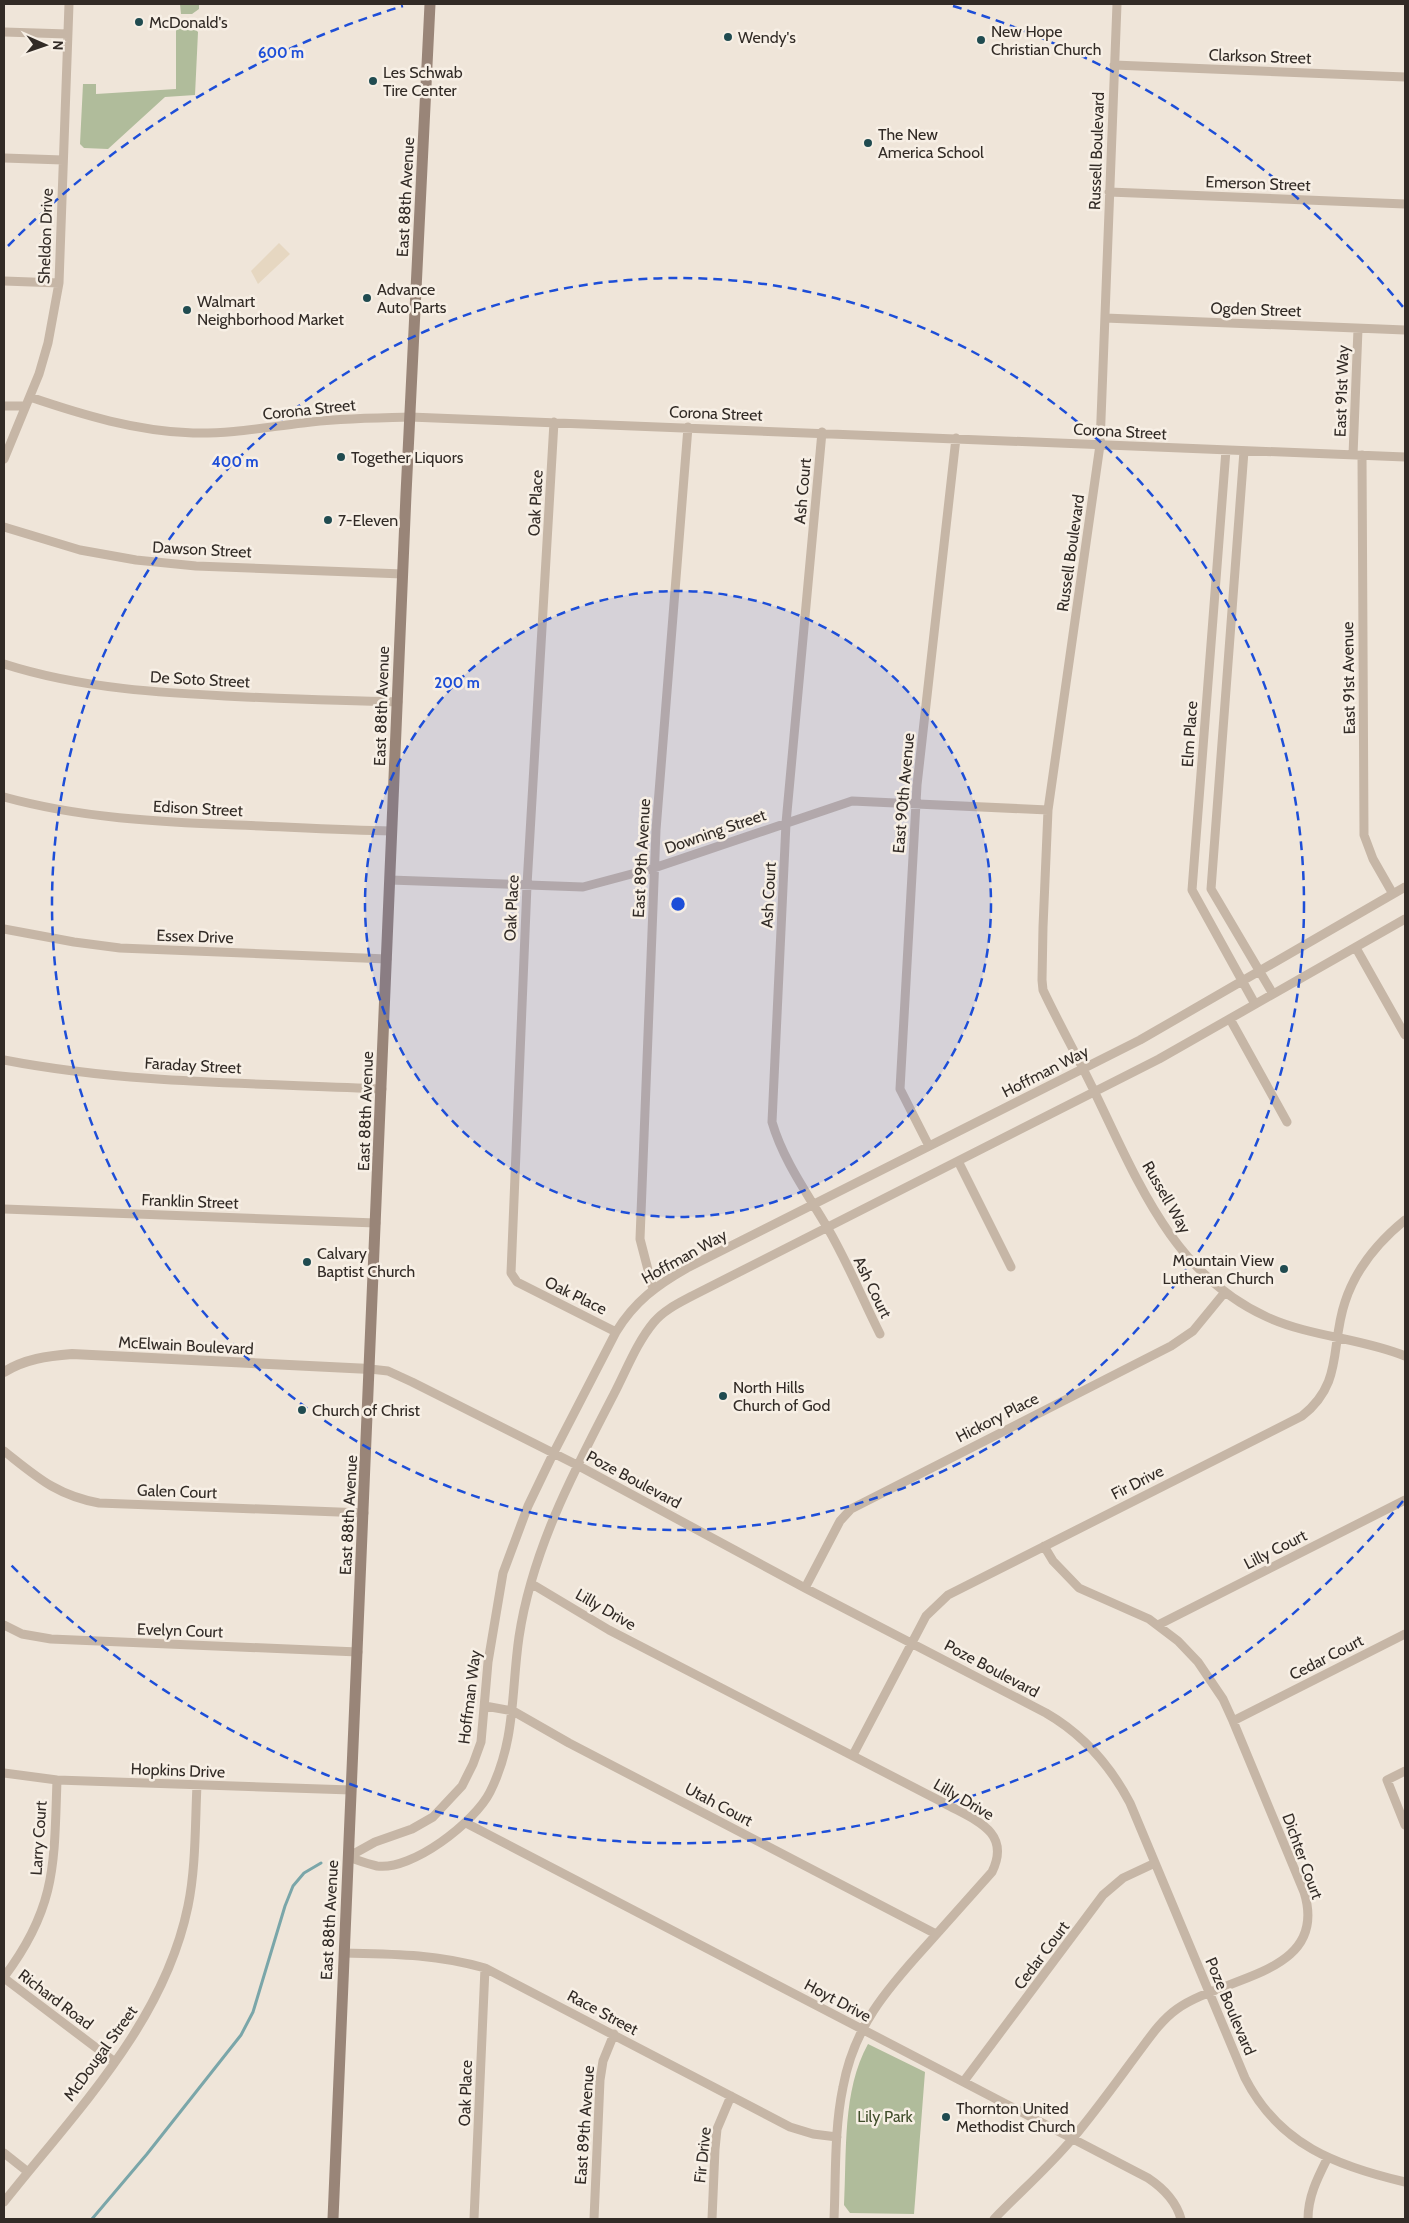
<svg xmlns="http://www.w3.org/2000/svg" width="1409" height="2223" font-family="Cabin,sans-serif">
<style>
.green{fill:#b0bc9b}
.plaza{fill:#e6d7c1}
.lines{fill:none;stroke-linecap:round;stroke-linejoin:round}
.stream{stroke:#7aa6a9;stroke-width:3}
.minor{stroke:#c6b6a6;stroke-width:9}
.tertiary{stroke:#c6b6a6;stroke-width:10}
.secondary{stroke:#998578;stroke-width:11}
.ring{fill:none;stroke:#1d4ed8;stroke-width:2.5;stroke-dasharray:9 6}
.poi-dot{fill:#204b50;stroke:#f7efe5;stroke-width:2}
.labels{text-anchor:middle;stroke-width:5;stroke-linejoin:round;paint-order:stroke}
.poi-label{font-size:16px;fill:#322b26;stroke:#f7efe5;text-anchor:start}
.street-label{font-size:16px;fill:#322b26;stroke:#f7efe5}
.park-label{font-size:16px;fill:#414f2c;stroke:#f7efe5}
.centre{fill:#1d4ed8;stroke:#f7efe5;stroke-width:2.5}
.ring-label{font-size:15px;text-anchor:middle;font-weight:bold;fill:#1d4ed8;stroke:#f7efe5;stroke-width:5;stroke-linejoin:round;paint-order:stroke}
</style>
<rect width="100%" height="100%" fill="#efe5d9"/>
<path class="green" d="M180,4H199V9L192,14H181Z
M191,25L198,32L195,95L165,97L108,149L84,148L80,144L83,84H96V94L176,89V26Z
M868,2044L925,2072L914,2214L850,2213L844,2205C847,2152 842,2091 868,2044Z"/>
<path class="plaza" d="M279,243L290,254L258,284L251,271Z"/>
<g class="lines">
<path class="stream" d="M92,2219L147,2154L241,2035L253,2012L285,1906L293,1886L304,1873L321,1863"/>
<path class="minor" d="M1117,4L1100,445L1048,810L1043,927L1042,980L1043,990C1060,1026 1079,1059 1096,1095C1138,1182 1174,1275 1267,1317C1311,1337 1361,1338 1405,1356
M4,32L68,34
M1114,65L1405,77
M4,158L63,160
M1109,192L1405,204
M4,281L59,283
M1105,318L1405,330
M30,397C83,415 136,431 193,433C230,434 267,427 303,423C339,418 374,418 410,417L1405,457
M4,406H25
M554,422L527,885L511,1273L517,1282L616,1332
M822,432L786,823L772,1122C783,1160 807,1193 827,1227C847,1261 862,1298 880,1334
M1226,450L1192,890L1255,1004
M1244,451L1211,889L1273,994
M1353,455L1358,329
M1362,455L1364,835L1373,859L1393,894
M4,459L39,374L48,343L59,283L69,4
M4,527L80,550L136,560L196,566L403,574
M4,664C82,689 163,693 245,697C296,699 347,701 398,702
M4,797C80,818 158,822 237,825C289,827 340,830 392,831
M390,880L583,887L654,868L852,801L1048,810
M4,929L74,942L120,948L387,959
M1356,948L1405,1035
M1230,1019L1287,1122
M4,1060C128,1084 256,1083 382,1089
M929,1146L900,1089L917,785L956,438
M958,1161L1011,1267
M4,1209L376,1223
M653,1289L640,1239L656,830L688,427
M370,1369L388,1371L412,1382L577,1465L805,1588L1046,1713C1084,1735 1110,1765 1130,1803L1245,2078C1279,2145 1337,2166 1405,2182
M4,1451C37,1477 56,1495 99,1503L364,1513
M532,1584L609,1630L944,1803C974,1820 1012,1831 992,1872C970,1897 948,1921 926,1946C886,1990 854,2027 843,2087C834,2130 836,2176 834,2219
M805,1588L840,1521L851,1509L1171,1346L1193,1331L1225,1292
M4,1625L22,1634L51,1639L358,1652
M1158,1625L1405,1500
M485,1706L513,1711L569,1743L936,1934
M1233,1721L1405,1634
M853,1755L926,1616L948,1595L1302,1416C1344,1383 1330,1346 1345,1302C1356,1268 1378,1242 1405,1220
M1405,1771L1387,1780L1405,1825
M4,1773L57,1780L351,1790
M466,1823L1148,2178C1163,2188 1176,2201 1181,2219
M348,1857L375,1842L412,1829L433,1817L462,1786L473,1764L481,1742L488,1662L503,1573L528,1506L553,1454L616,1332C634,1302 657,1285 687,1268L1140,1040L1405,887
M348,1857C357,1860 367,1864 377,1866C412,1871 475,1822 490,1792C516,1740 511,1692 519,1637C532,1550 574,1471 614,1394C626,1371 637,1342 654,1322C664,1310 679,1303 692,1296L1159,1059L1405,919
M344,1953C394,1954 436,1954 485,1968L790,2127L813,2134L837,2137
M4,1977C57,1907 54,1863 57,1780
M4,1978L115,2062
M964,2081L1103,1895L1123,1878L1155,1863
M4,2153L28,2172
M4,2202C76,2111 164,2023 188,1906C196,1867 195,1825 197,1785
M474,2219L485,1968
M594,2219L600,2080L603,2061L614,2034
M712,2219L715,2149L717,2129L731,2096
M994,2219C1020,2192 1049,2167 1073,2138C1095,2112 1115,2084 1135,2057C1148,2040 1160,2021 1177,2009C1222,1976 1330,1975 1304,1892L1233,1721L1223,1699L1198,1662L1178,1641L1149,1619L1079,1588L1053,1561L1044,1546
M1308,2219C1308,2197 1317,2179 1327,2159"/>
<path class="tertiary" d="M4,1372C25,1359 47,1356 72,1354L370,1369"/>
<path class="secondary" d="M333,2219L406,494L430,4"/>
</g>
<circle cx="678" cy="904" r="313" fill="#1d4ed8" fill-opacity=".12"/>
<g class="ring">
<circle cx="678" cy="904" r="313"/>
<circle cx="678" cy="904" r="626"/>
<path d="M1403 1501A939 939 0 0 1 8 1562M8 246A939 939 0 0 1 403 6M953 6A939 939 0 0 1 1403 307"/>
</g>
<g class="poi-dot">
<circle cx="139" cy="22" r="5"/>
<circle cx="728" cy="37" r="5"/>
<circle cx="981" cy="40" r="5"/>
<circle cx="373" cy="81" r="5"/>
<circle cx="868" cy="143" r="5"/>
<circle cx="367" cy="298" r="5"/>
<circle cx="187" cy="310" r="5"/>
<circle cx="341" cy="457" r="5"/>
<circle cx="328" cy="520" r="5"/>
<circle cx="307" cy="1262" r="5"/>
<circle cx="1284" cy="1269" r="5"/>
<circle cx="723" cy="1396" r="5"/>
<circle cx="302" cy="1410" r="5"/>
<circle cx="946" cy="2117" r="5"/>
</g>
<g class="labels">
<g class="poi-label">
<text x="149" y="28">McDonald's</text>
<text x="991" y="37">New Hope<tspan x="991" dy="18">Christian Church</tspan></text>
<text x="738" y="43">Wendy's</text>
<text x="383" y="78">Les Schwab<tspan x="383" dy="18">Tire Center</tspan></text>
<text x="878" y="140">The New<tspan x="878" dy="18">America School</tspan></text>
<text x="377" y="295">Advance<tspan x="377" dy="18">Auto Parts</tspan></text>
<text x="197" y="307">Walmart<tspan x="197" dy="18">Neighborhood Market</tspan></text>
<text x="351" y="463">Together Liquors</text>
<text x="338" y="526">7-Eleven</text>
<text x="317" y="1259">Calvary<tspan x="317" dy="18">Baptist Church</tspan></text>
<text x="1274" y="1266" text-anchor="end">Mountain View<tspan x="1274" dy="18">Lutheran Church</tspan></text>
<text x="733" y="1393">North Hills<tspan x="733" dy="18">Church of God</tspan></text>
<text x="312" y="1416">Church of Christ</text>
<text x="956" y="2114">Thornton United<tspan x="956" dy="18">Methodist Church</tspan></text>
</g>
<g class="street-label">
<text transform="translate(1260 56) rotate(2)" y="6">Clarkson Street</text>
<text transform="translate(1096 151) rotate(-88)" y="6">Russell Boulevard</text>
<text transform="translate(1258 183) rotate(2)" y="6">Emerson Street</text>
<text transform="translate(405 197) rotate(-87)" y="6">East 88th Avenue</text>
<text transform="translate(45 236) rotate(-88)" y="6">Sheldon Drive</text>
<text transform="translate(1256 309) rotate(2)" y="6">Ogden Street</text>
<text transform="translate(1341 391) rotate(-88)" y="6">East 91st Way</text>
<text transform="translate(309 409) rotate(-6)" y="6">Corona Street</text>
<text transform="translate(716 413) rotate(2)" y="6">Corona Street</text>
<text transform="translate(1120 431) rotate(3)" y="6">Corona Street</text>
<text transform="translate(802 491) rotate(-85)" y="6">Ash Court</text>
<text transform="translate(535 503) rotate(-87)" y="6">Oak Place</text>
<text transform="translate(202 549) rotate(3)" y="6">Dawson Street</text>
<text transform="translate(1070 553) rotate(-82)" y="6">Russell Boulevard</text>
<text transform="translate(1348 678) rotate(-91)" y="6">East 91st Avenue</text>
<text transform="translate(200 679) rotate(3)" y="6">De Soto Street</text>
<text transform="translate(381 706) rotate(-88)" y="6">East 88th Avenue</text>
<text transform="translate(1189 734) rotate(-86)" y="6">Elm Place</text>
<text transform="translate(903 793) rotate(-85)" y="6">East 90th Avenue</text>
<text transform="translate(198 808) rotate(3)" y="6">Edison Street</text>
<text transform="translate(715 831) rotate(-19)" y="6">Downing Street</text>
<text transform="translate(641 858) rotate(-87)" y="6">East 89th Avenue</text>
<text transform="translate(768 895) rotate(-87)" y="6">Ash Court</text>
<text transform="translate(511 908) rotate(-87)" y="6">Oak Place</text>
<text transform="translate(195 936) rotate(2)" y="6">Essex Drive</text>
<text transform="translate(193 1065) rotate(3)" y="6">Faraday Street</text>
<text transform="translate(1045 1071) rotate(-27)" y="6">Hoffman Way</text>
<text transform="translate(365 1111) rotate(-88)" y="6">East 88th Avenue</text>
<text transform="translate(1167 1197) rotate(60)" y="6">Russell Way</text>
<text transform="translate(190 1201) rotate(2)" y="6">Franklin Street</text>
<text transform="translate(684 1256) rotate(-29)" y="6">Hoffman Way</text>
<text transform="translate(873 1287) rotate(64)" y="6">Ash Court</text>
<text transform="translate(576 1295) rotate(26)" y="6">Oak Place</text>
<text transform="translate(186 1345) rotate(3)" y="6">McElwain Boulevard</text>
<text transform="translate(997 1417) rotate(-27)" y="6">Hickory Place</text>
<text transform="translate(634 1479) rotate(28)" y="6">Poze Boulevard</text>
<text transform="translate(1137 1482) rotate(-27)" y="6">Fir Drive</text>
<text transform="translate(177 1491) rotate(2)" y="6">Galen Court</text>
<text transform="translate(348 1515) rotate(-87)" y="6">East 88th Avenue</text>
<text transform="translate(1275 1549) rotate(-27)" y="6">Lilly Court</text>
<text transform="translate(606 1609) rotate(30)" y="6">Lilly Drive</text>
<text transform="translate(180 1630) rotate(2)" y="6">Evelyn Court</text>
<text transform="translate(1326 1657) rotate(-27)" y="6">Cedar Court</text>
<text transform="translate(992 1668) rotate(28)" y="6">Poze Boulevard</text>
<text transform="translate(469 1697) rotate(-83)" y="6">Hoffman Way</text>
<text transform="translate(178 1770) rotate(2)" y="6">Hopkins Drive</text>
<text transform="translate(964 1799) rotate(30)" y="6">Lilly Drive</text>
<text transform="translate(719 1804) rotate(28)" y="6">Utah Court</text>
<text transform="translate(38 1838) rotate(-86)" y="6">Larry Court</text>
<text transform="translate(1303 1856) rotate(70)" y="6">Dichter Court</text>
<text transform="translate(329 1920) rotate(-87)" y="6">East 88th Avenue</text>
<text transform="translate(1041 1955) rotate(-53)" y="6">Cedar Court</text>
<text transform="translate(56 1999) rotate(37)" y="6">Richard Road</text>
<text transform="translate(838 2000) rotate(28)" y="6">Hoyt Drive</text>
<text transform="translate(1231 2006) rotate(67)" y="6">Poze Boulevard</text>
<text transform="translate(603 2012) rotate(28)" y="6">Race Street</text>
<text transform="translate(100 2053) rotate(-54)" y="6">McDougal Street</text>
<text transform="translate(465 2093) rotate(-88)" y="6">Oak Place</text>
<text transform="translate(584 2125) rotate(-86)" y="6">East 89th Avenue</text>
<text transform="translate(702 2155) rotate(-84)" y="6">Fir Drive</text>
</g>
<g class="park-label">
<text x="885" y="2122">Lily Park</text>
</g>
</g>
<circle cx="678" cy="904" r="8" class="centre"/>
<g class="ring-label">
<text x="281" y="58">600 m</text>
<text x="235" y="467">400 m</text>
<text x="457" y="688">200 m</text>
</g>
<rect width="1409" height="2223" fill="none" stroke="#322b26" stroke-width="10"/>
<g transform="translate(45 45) rotate(92)" stroke="#f7efe5" stroke-width="4" paint-order="stroke">
<path d="M0-4L9 19L0 12L-9 19Z" fill="#322b26"/>
<text y="-8" font-size="14" font-weight="bold" text-anchor="middle" fill="#322b26">N</text>
</g>
</svg>
